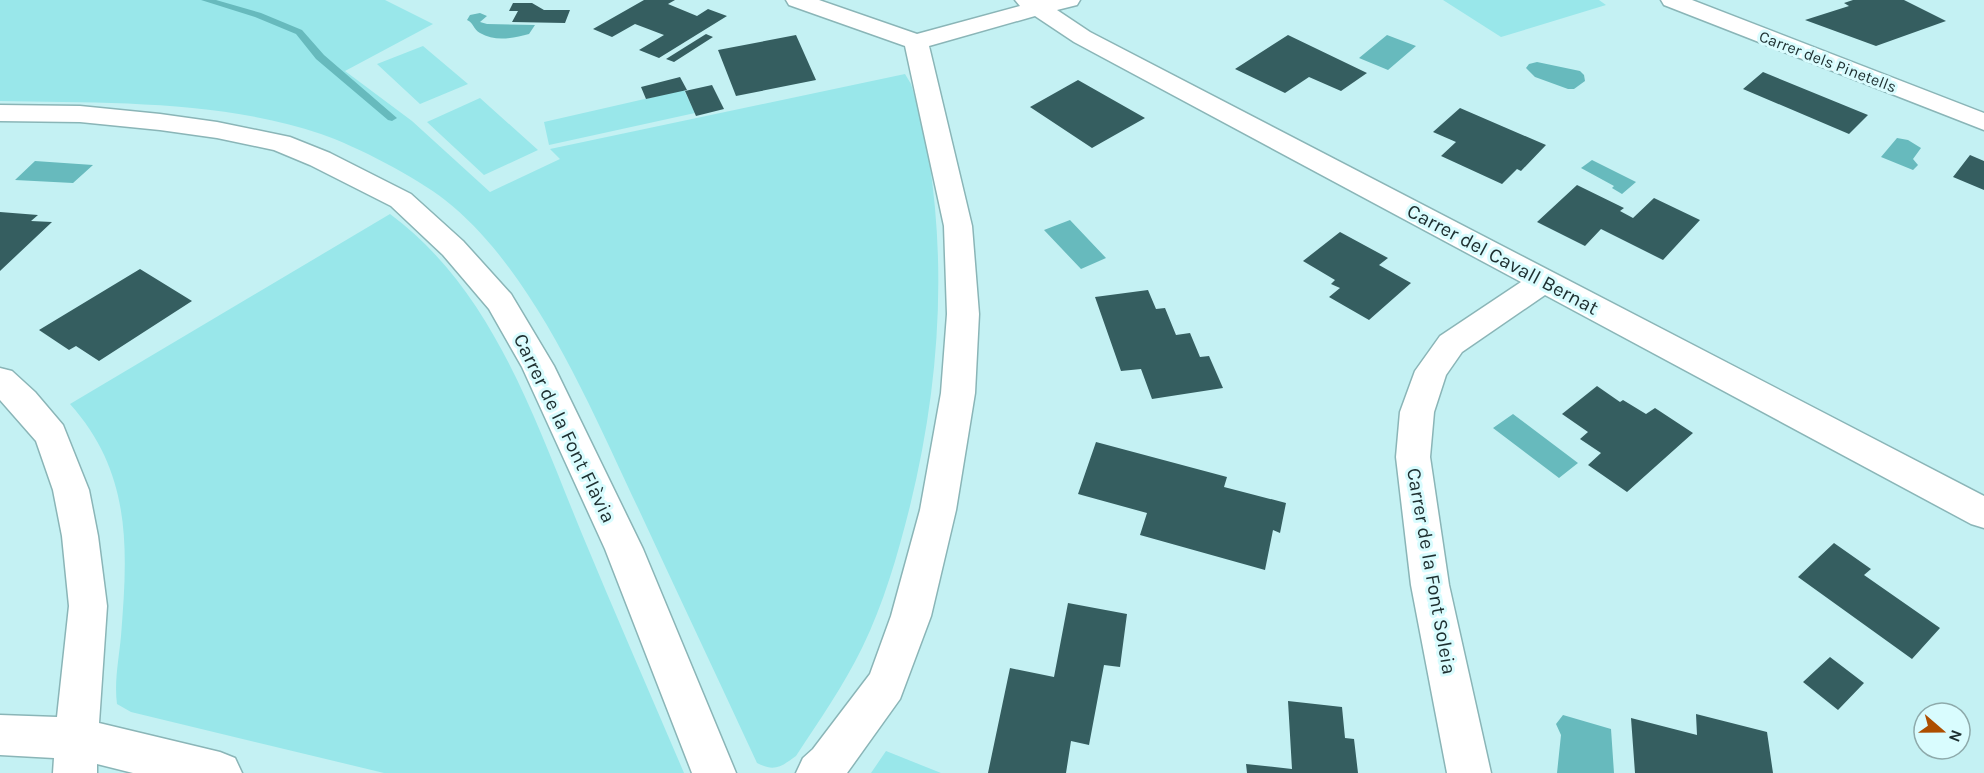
<svg xmlns="http://www.w3.org/2000/svg" width="1984" height="773" font-family="Karla,sans-serif">
<style>
.green{fill:#99e7ea}
.water{fill:#67babd}
.lines{fill:none;stroke-linecap:round;stroke-linejoin:round}
.stream{fill:#67babd;fill-rule:evenodd}
.building{fill:#355e60}
.minor-casing{stroke:#8ab5b7;stroke-width:3}
.minor{fill:#fff;fill-rule:evenodd}
.labels{text-anchor:middle;stroke-width:6;stroke-linejoin:round;paint-order:stroke}
.far-street-label{font-size:16px;fill:#1d2e2f;stroke:#d9fcfe}
.street-label{font-size:20px;fill:#1d2e2f;stroke:#d9fcfe}
</style>
<rect width="100%" height="100%" fill="#c4f1f3"/>
<path class="green" d="M0,0H385L433,24L345,71L412,121L490,192L560,159L550,149L905,74L911,84C918,108 926,133 929,159C947,275 938,392 910,506C898,554 884,603 862,648C844,685 819,721 796,756C781,767 774,772 757,763C718,679 678,594 639,510C591,409 534,270 445,200C416,177 356,146 321,134C221,100 105,103 0,101Z
M1443,0H1599L1606,5L1501,37Z
M423,46L468,84L420,104L377,64Z
M684,90L695,113L549,145L544,122Z
M480,98L538,150L484,175L427,122Z
M390,214C493,290 535,420 582,534C615,614 650,693 684,773H384L131,712L117,704C114,682 119,658 121,636C128,549 132,473 70,404Z
M886,751L941,773H871Z"/>
<path class="water" d="M480,13L487,16L480,22L487,24L535,25L529,34C514,38 495,42 480,33C473,29 474,23 467,20L470,15Z
M1387,35L1416,46L1388,70L1359,58Z
M1537,62L1580,71L1584,75L1585,81L1574,89H1568L1535,77L1526,68L1529,64Z
M1897,138L1908,140L1921,148L1913,159L1918,165L1913,170L1881,157Z
M1592,160L1636,182L1622,194L1612,188L1614,186L1581,168Z
M35,161L93,165L73,183L15,180Z
M1070,220L1106,258L1081,269L1044,230Z
M1513,414L1578,463L1559,478L1493,428Z
M1563,715L1611,729L1614,773H1557L1561,735L1556,724Z"/>
<g class="lines">
<path class="stream" d="M201,0H216L261,13L302,30L324,55L397,118L392,121L388,120L316,59L296,34L255,17Z"/>
</g>
<path class="building" d="M644,0H675L668,4L697,16L708,9L727,16L659,58L639,50L664,35L635,24L612,37L593,29Z
M1853,0H1904L1946,21L1876,46L1805,20L1849,6L1844,3Z
M513,3H532L544,10H570L565,23L512,22L518,11H509Z
M706,34L713,37L674,62L666,59Z
M796,35L816,80L736,96L718,50Z
M1288,35L1367,73L1341,91L1309,77L1285,93L1235,69Z
M1763,72L1868,115L1849,134L1743,89Z
M680,77L687,90L646,99L641,87Z
M1078,80L1145,118L1092,148L1030,107Z
M712,85L724,109L696,116L685,91Z
M1460,108L1546,145L1521,171L1517,169L1502,184L1441,156L1456,142L1433,132Z
M1970,155L1984,161V190L1953,177Z
M1577,185L1624,208L1620,211L1633,218L1654,198L1700,220L1663,260L1601,229L1585,246L1537,222Z
M0,212L38,215L31,221L52,222L0,271Z
M1340,232L1388,258L1379,265L1411,283L1369,320L1329,297L1340,288L1331,284L1335,280L1303,261Z
M140,269L192,301L99,361L76,346L69,350L39,330Z
M1148,290L1156,309L1165,308L1176,335L1190,333L1200,357L1209,356L1223,388L1152,399L1141,369L1121,371L1095,297Z
M1597,386L1620,402L1623,400L1646,414L1655,408L1693,433L1627,492L1588,465L1601,453L1580,439L1588,432L1562,414Z
M1096,442L1227,477L1224,487L1286,503L1280,533L1273,530L1265,570L1140,535L1147,513L1078,494Z
M1834,543L1871,569L1864,575L1940,628L1912,659L1798,577Z
M1068,603L1127,614L1120,667L1104,665L1089,745L1071,741L1066,773H988L1010,668L1054,677Z
M1830,657L1864,683L1838,710L1803,682Z
M1288,701L1342,707L1345,738L1354,739L1358,773H1247L1246,764L1292,769Z
M1696,714L1767,732L1773,773H1635L1631,718L1697,735Z"/>
<g class="lines">
<defs>
<path id="minor" d="M786,0H819L917,34L1020,6L1015,0H1080L1077,5L1057,10L1090,32L1984,496V528L1971,524L1545,295L1462,352L1446,375L1434,412L1430,457L1449,585L1491,773H1447L1411,585L1396,457L1400,412L1415,371L1440,336L1521,282L1074,42L1035,16L929,46L972,226L979,314L975,393L956,510L931,616L900,699L847,773H796L803,758L813,749L870,674L891,616L920,510L941,393L947,314L944,226L905,46L789,5Z
M1661,0H1692L1984,113V130L1664,5Z
M0,105L80,106L160,114L217,122L290,137L330,153L411,194L463,241L511,294L554,366L643,549L736,773H692L605,549L522,367L489,309L443,255L391,206L310,165L274,150L217,138L160,130L80,122L0,121Z
M0,368L12,371L35,392L63,425L89,490L98,536L107,606L99,723L220,752L235,758L242,773H133L97,764V773H53L54,758L0,755V715L57,717L69,606L62,536L53,490L36,441L0,400Z"/>
</defs>
<use href="#minor" class="minor-casing"/>
<use href="#minor" class="minor"/>
</g>
<g class="labels">
<g class="far-street-label">
<text transform="translate(1828 61) rotate(21)" y="6">Carrer dels Pinetells</text>
</g>
<g class="street-label">
<text transform="translate(1503 259) rotate(28)" y="7">Carrer del Cavall Bernat</text>
<text transform="translate(565 428) rotate(64)" y="7">Carrer de la Font Flàvia</text>
<text transform="translate(1432 571) rotate(80)" y="7">Carrer de la Font Soleia</text>
</g>
</g>
<g transform="translate(1942 731) rotate(110)"><circle r="28" fill="#d9fcfe" stroke="#8eaaab" stroke-width="1.5"/>
<path d="M0-4.5L10 22L0 15L-10 22Z" fill="#ad4e00"/>
<text y="-9" font-size="16" font-weight="bold" text-anchor="middle" fill="#1d2e2f">N</text>
</g>
</svg>
